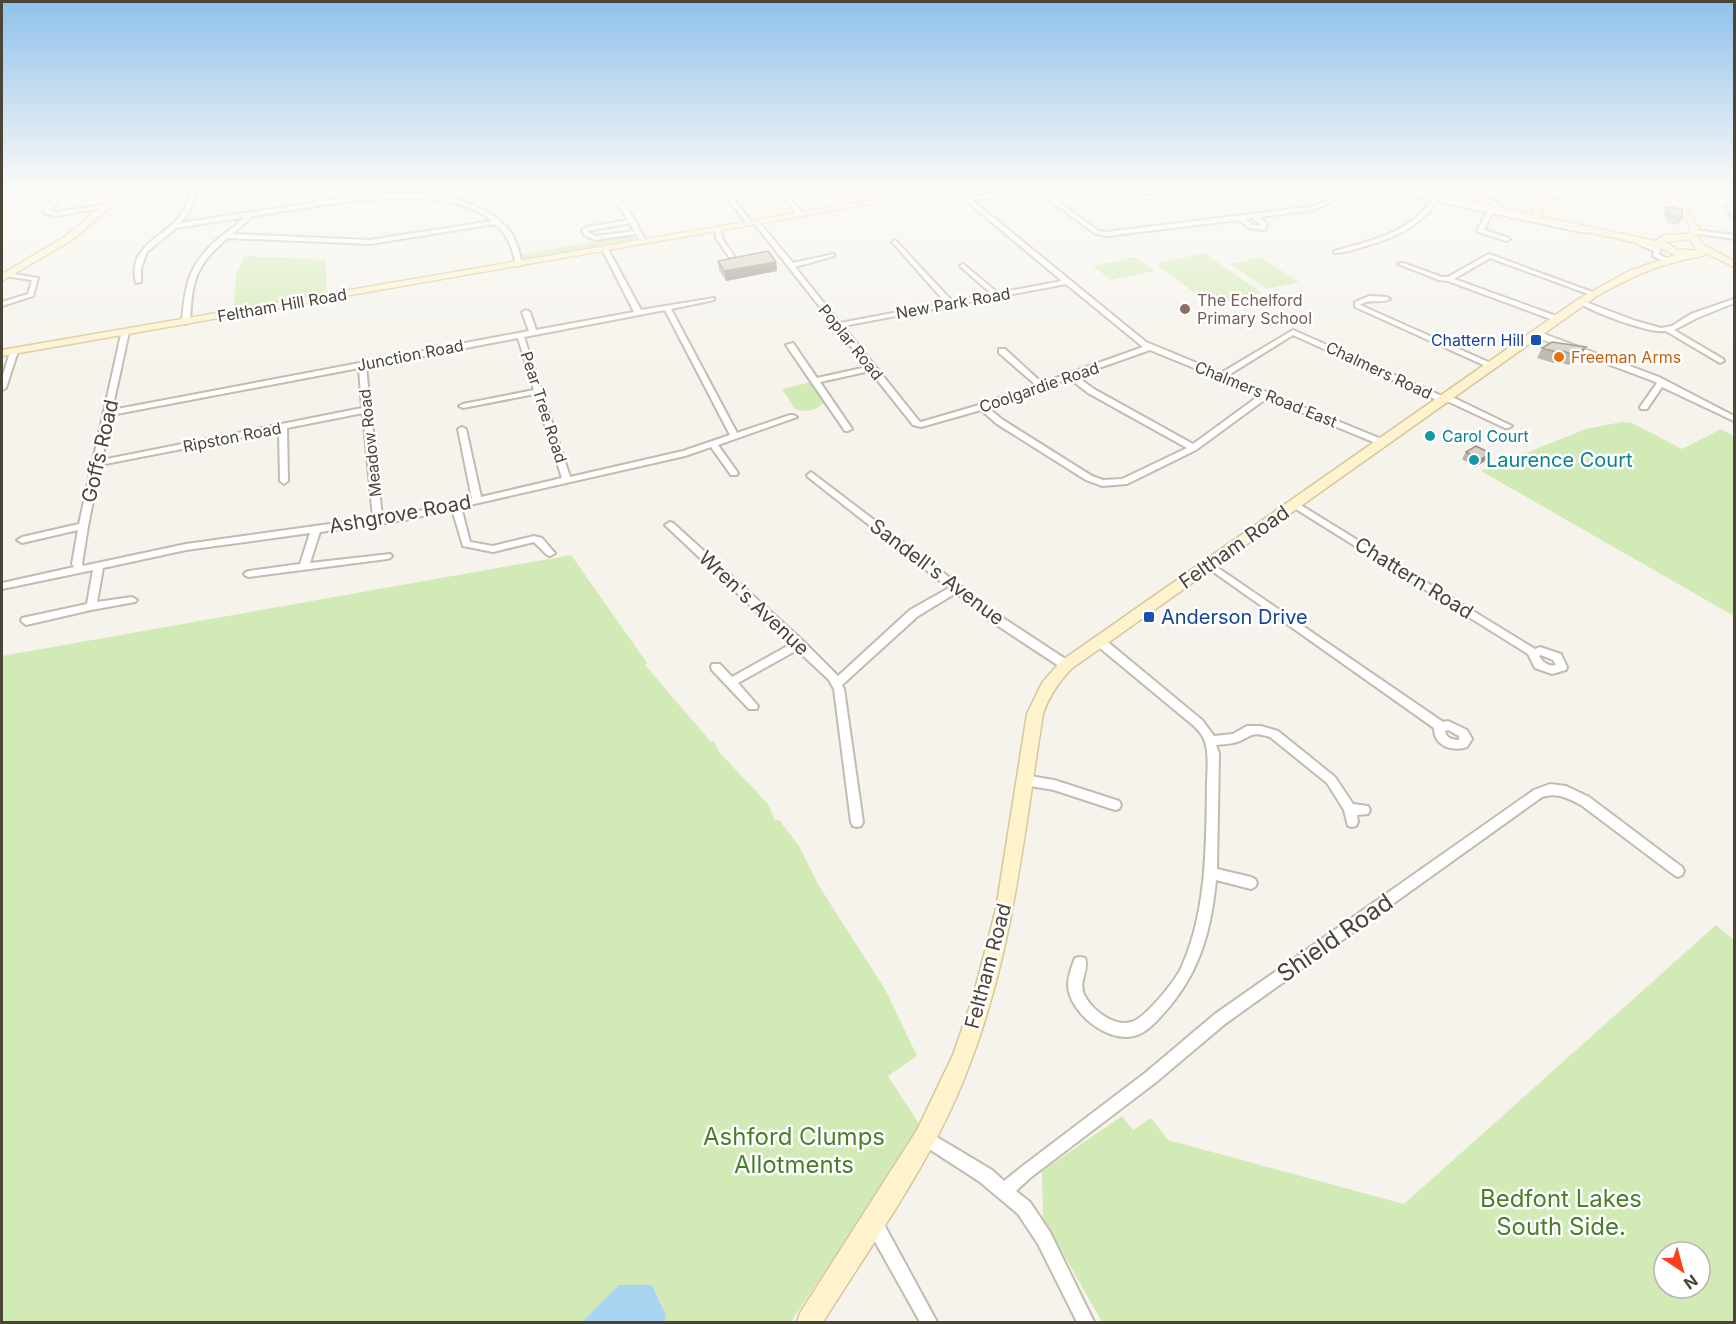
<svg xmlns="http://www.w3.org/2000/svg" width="1736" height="1324" font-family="Inter,sans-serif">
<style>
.green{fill:#d2eab5;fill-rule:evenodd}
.water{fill:#a9d4f2}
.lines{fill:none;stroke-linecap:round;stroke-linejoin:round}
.street-casing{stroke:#c2bbae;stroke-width:4}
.secondary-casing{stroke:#d6c79b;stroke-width:3}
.street{fill:#fff;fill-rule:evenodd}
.secondary{fill:#fff3cd;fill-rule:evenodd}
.wall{fill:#bab2a6}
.shaded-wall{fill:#979187}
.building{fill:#d8cfc1;stroke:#979187;stroke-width:1.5}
.education-dot{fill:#8d6e63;stroke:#fff;stroke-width:2}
.transit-dot{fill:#1a4fb4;stroke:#fff;stroke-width:2}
.food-dot{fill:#e8710a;stroke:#fff;stroke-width:2}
.culture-dot{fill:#0f9aa8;stroke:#fff;stroke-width:2}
.labels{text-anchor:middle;stroke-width:5;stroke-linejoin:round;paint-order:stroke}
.far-education-label{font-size:16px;fill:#785e54;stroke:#fff;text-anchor:start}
.far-street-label{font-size:16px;fill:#4b4439;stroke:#fff}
.far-transit-label{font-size:16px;fill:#164399;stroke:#fff;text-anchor:end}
.far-food-label{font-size:16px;fill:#c56008;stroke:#fff;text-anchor:start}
.far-culture-label{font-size:16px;fill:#0d838f;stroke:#fff;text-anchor:start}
.street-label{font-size:20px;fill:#4b4439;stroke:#fff}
.culture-label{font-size:20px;fill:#0d838f;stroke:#fff;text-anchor:start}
.transit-label{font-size:20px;fill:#164399;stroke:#fff;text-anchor:start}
.near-street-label{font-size:24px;fill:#4b4439;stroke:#fff}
.near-park-label{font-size:24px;fill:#4a7f2a;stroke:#fff}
</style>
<rect width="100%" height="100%" fill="#f6f3ec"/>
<path class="green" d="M630,236L635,237L637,239L531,259L523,258L521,254Z
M1204,253L1262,293L1212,305L1156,264Z
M245,256L326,260V293L234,309L236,275Z
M1135,257L1154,271L1111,280L1093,266Z
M1260,257L1299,282L1268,289L1230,264Z
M811,382L824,403C814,411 807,413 795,409L782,389Z
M1622,422L1632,423L1682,449L1721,429L1734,436V616L1481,471L1586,429Z
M571,555L647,663L645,665L711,742L714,741L719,752L768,804L775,820H779L799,846L819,886L886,991L917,1056L888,1076L921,1127L791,1322H665L666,1315L652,1285H620L582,1322H2V656Z
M1716,925L1734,940V1322H1102L1043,1218L1042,1171L1122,1116L1133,1130L1151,1118L1168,1140L1404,1204ZM1664,1252H1700V1288H1664Z"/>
<path class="water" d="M619,1285H652L666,1315L665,1322H582Z"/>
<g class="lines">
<defs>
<path id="street" d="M62,189H68L50,211L56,212L105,205L108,207L56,216L44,213V211Z
M192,189H198L189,213L180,223L317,202L314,189H320L323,201C379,193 469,182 509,230C517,239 519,253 522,264L519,266L516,264C512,248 508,235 495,224L370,244L228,238C195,265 192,281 190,322L186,324L182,322C185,284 189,264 219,238C228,231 237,225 245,217L176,228L147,252L141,269V282L136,283C127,246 162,239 180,216C186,208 189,198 192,189ZM399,198C432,199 465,199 492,221L370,240L232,234L249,220L252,216L349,201Z
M603,189H610C627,203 636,223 646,241L645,242H641L636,234L595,240L584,235L582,230L588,227L628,220L616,201ZM630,223L634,231L596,236L589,233L588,231Z
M720,189H726L752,223V225H748Z
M776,189H782L803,214V216H799Z
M897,189H904L911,197L906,198Z
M952,189H959L968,197L1005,192L1011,196L1008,198L1004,196L972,200L1146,342L1221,373L1293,330L1442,396L1448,395L1512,426L1508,428H1505L1445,400L1439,401L1293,335L1227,376L1384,440V444H1378L1267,398L1196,450L1127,484L1102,486L1086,480L997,424L981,410L921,427L913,425L870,371L820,382L852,429L848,431H845L786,345L793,343L817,378L867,367L754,223L759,222L793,263L834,254V256L795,267L840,323L946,303L893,243L892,242L895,240L952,301L992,294L961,267L960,266L963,264L998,293L1062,281ZM1066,284L1143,347L1042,383L1005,349H999V353L1036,385L979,405L921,422L919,421L843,326ZM1150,350L1260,395L1193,444L1094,389L1076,376ZM1069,378L1088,393L1187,448L1122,479L1103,480L1092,476L1003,420L988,408Z
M1035,189H1042L1098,231L1106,232L1309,207L1324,202L1336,189H1343L1328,204L1312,210L1259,217L1267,224L1265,229L1263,230L1249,228L1239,220L1106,236L1094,233ZM1253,218L1261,224L1260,226L1253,225L1245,219Z
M1185,189H1203L1143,199L1140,197Z
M1387,189H1400L1434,197L1437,195L1439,198L1589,231L1586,233L1492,213L1484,230L1509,238L1510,239L1507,241L1478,232L1477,231L1487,212L1437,201C1419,228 1392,239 1362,247C1353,250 1343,253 1334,253V251C1371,241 1409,233 1432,200Z
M1427,189H1440L1495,201L1499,206L1496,208L1492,204Z
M1527,189H1535L1531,192L1536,195V197C1532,198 1527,195 1524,192Z
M1578,189H1600L1561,195L1550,200L1547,198L1558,192Z
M661,190L674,193L671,195L659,193L658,192Z
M1734,203V217L1732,216L1727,207Z
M716,228L721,229L722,238L734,256L733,257H729L716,238Z
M1695,230L1734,235V239L1693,233V231Z
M1640,241L1660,249L1659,254L1667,259V261H1663L1653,256L1654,251L1638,244L1637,243Z
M605,247L608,249L641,310L714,298V300L671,309L737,433L790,415H793L797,417L718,445L738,473L737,475H731L711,447L685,456L461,507L470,542L493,546L534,536L542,538L553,551L555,553L550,556L547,555L534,542L493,552L463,546L452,509L405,520L320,532L310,563L390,554L392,556L390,558L387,559L249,577L246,576L244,574L246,572L249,571L300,564L310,533L186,550L103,568L97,602L132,597L137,600L135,602L91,610L26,625L21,621L22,618L87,604L93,570L2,589V583L74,567L72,564L78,530L22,543L17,540L22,537L79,524L122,330L129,332L112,410L529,331L522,312L526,310L530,312L536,330L634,312L602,249ZM665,310L730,435L683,451L570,477L524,337ZM518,338L534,390L463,404L459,406L463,408L535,394L562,478L481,497L466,429L462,427L458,429L472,499L405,514L382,517L366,367ZM359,368L362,408L102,460L111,415ZM363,413L373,518L186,544L83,566L82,564L88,526L100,465L279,430L280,481L284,484L288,481L287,428Z
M1489,254L1595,293L1596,294L1591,295L1490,258L1454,279L1559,317V321H1556L1448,281L1439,280L1398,264L1403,263L1442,277H1448Z
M7,273L38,278L33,296L2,306V302L28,294L32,280L5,276L4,275Z
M1369,296L1387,297L1390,299C1381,304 1371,298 1360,305L1495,365L1488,367L1355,307V302Z
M1734,299V303L1697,318L1674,330L1723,359L1724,361L1720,363L1666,331C1650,334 1592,312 1578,302L1583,301L1636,321L1661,328L1672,326L1691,314Z
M1533,332H1539L1659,377L1734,416V421L1662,387L1647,409H1641L1640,407L1657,383L1653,381L1533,336Z
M11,349L18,351L6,388L2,390V378Z
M811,472L1000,616L1070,662L1071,665L1066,669L1062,668L992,622L956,593L918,616L842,685L844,689L863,822L861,826L857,827L853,826L851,822L834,689L829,680L797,650L738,683L758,706L757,709H749L712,670L711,667L712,664H720L732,677L791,644L665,525L670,522L673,523L803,641L838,676L910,610L949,588L808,477L807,475Z
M1294,501L1535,649L1540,647L1561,654L1567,667L1566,670L1552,674L1535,668L1528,654L1291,506V502ZM1541,655L1553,660L1556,665C1548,667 1543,662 1539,656Z
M1208,561L1443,722L1448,721L1467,730L1472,739L1467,747C1452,752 1434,746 1434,728L1205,566L1203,564L1205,562ZM1448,730L1459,736V740C1453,740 1446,738 1445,731Z
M1099,637L1103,638L1202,720L1214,736L1233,734L1247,726H1261L1278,731L1335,777L1353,804L1368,806L1370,810L1368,814L1357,815L1358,822L1356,826L1352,827L1348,826L1344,810L1327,783L1270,737C1249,731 1254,736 1237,742C1231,744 1223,744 1216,745L1219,753L1217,869L1251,877L1255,879L1257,883L1255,887L1251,889L1216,880C1211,932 1199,975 1163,1014C1155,1023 1146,1033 1134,1036C1107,1043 1069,1012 1068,985C1068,976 1072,966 1075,958L1080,957L1085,958C1090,971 1076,983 1086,998C1094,1011 1114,1027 1131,1022C1145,1019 1177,979 1182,966C1207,910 1206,846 1207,786C1207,771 1210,751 1203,737C1201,733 1197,729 1194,726L1095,644L1094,641L1095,638Z
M1024,775L1054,780L1119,801L1121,805L1119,809L1115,810L1054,790L1024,785L1020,783L1018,780L1020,777Z
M1550,784L1566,786L1589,797L1682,867L1684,871L1682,875L1678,877L1674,875L1581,805C1568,798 1557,792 1542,797L1225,1024L1155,1083L1030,1178L1016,1191L1030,1202L1050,1232L1094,1322H1077L1038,1244L1018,1214L980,1182L920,1143L917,1138L920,1133L925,1130L930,1133L992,1170L1004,1181L1020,1168L1145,1073L1215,1014L1534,790Z
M874,1215L880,1217L937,1322H920L868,1229L866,1223L868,1217Z"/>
<path id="secondary" d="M129,189H139L108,209L72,240L2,281V274L66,236L102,205Z
M936,189H956L2,356V350Z
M1399,189H1416L1536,215L1533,212C1539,192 1551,189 1570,189C1557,196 1547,195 1541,212L1544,215L1543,217L1655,241L1664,235L1688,234L1691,228L1681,212L1651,189C1673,189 1689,211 1699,228L1697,236L1704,245L1734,261V267L1706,253L1703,256C1665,262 1631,276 1597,296L1071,669C1058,683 1049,696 1043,714C1022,845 1012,967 959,1091C924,1173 870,1247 823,1322H797L800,1313L917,1130L953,1055L973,997L996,909L1027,714L1042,683L1061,661L1577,300L1629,271L1675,255L1663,249ZM1690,239L1697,251L1676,249L1665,242Z"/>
</defs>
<use href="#street" class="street-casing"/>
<use href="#secondary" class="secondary-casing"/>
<use href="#street" class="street"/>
<use href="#secondary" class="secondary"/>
</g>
<path class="wall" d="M1666,207L1682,219L1678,225L1668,223L1663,213Z
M718,261L776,262L777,271L726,281L719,270Z
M1586,347L1580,357L1568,365L1557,361L1554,363L1537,358L1542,348Z
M1466,452L1490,453L1486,460L1476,467L1462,459Z"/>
<path class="shaded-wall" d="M776,262L777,271L726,281L724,271Z
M1586,347L1580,357L1568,365L1574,355Z
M1563,351L1557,361L1554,363L1560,353Z
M1490,453L1486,460L1476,467L1480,460Z"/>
<path class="building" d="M1666,207L1682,209V219L1671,216Z
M768,251L776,262L724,271L718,261Z
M1552,342L1586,347L1574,355L1563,351L1560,353L1542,348Z
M1476,446L1490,453L1480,460L1466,452Z"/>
<linearGradient id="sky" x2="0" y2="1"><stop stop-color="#8fc1ec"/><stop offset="0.5" stop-color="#fbfaf6"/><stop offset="1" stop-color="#fbfaf6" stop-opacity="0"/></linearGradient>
<rect width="1736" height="375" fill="url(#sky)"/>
<circle class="education-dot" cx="1185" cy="309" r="6"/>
<g class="transit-dot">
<rect x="1530" y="334" width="12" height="12" rx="3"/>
<rect x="1143" y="611" width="12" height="12" rx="3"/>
</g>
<circle class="food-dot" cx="1559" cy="357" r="6"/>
<g class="culture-dot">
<circle cx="1430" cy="436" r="6"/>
<circle cx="1474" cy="460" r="6"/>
</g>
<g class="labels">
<g class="far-education-label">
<text x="1197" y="306">The Echelford<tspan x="1197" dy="18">Primary School</tspan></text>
</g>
<g class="far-street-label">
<text transform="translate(953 303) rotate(-10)" y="6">New Park Road</text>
<text transform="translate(282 305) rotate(-10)" y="6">Feltham Hill Road</text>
<text transform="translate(851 342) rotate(51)" y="6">Poplar Road</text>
<text transform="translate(410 355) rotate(-11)" y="6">Junction Road</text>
<text transform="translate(1379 370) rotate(25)" y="6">Chalmers Road</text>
<text transform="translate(1039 387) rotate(-19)" y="6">Coolgardie Road</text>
<text transform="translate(1266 394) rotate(22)" y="6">Chalmers Road East</text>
<text transform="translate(544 407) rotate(72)" y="6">Pear Tree Road</text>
<text transform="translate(232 437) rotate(-11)" y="6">Ripston Road</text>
<text transform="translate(370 443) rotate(-96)" y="6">Meadow Road</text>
</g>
<g class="far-transit-label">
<text x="1524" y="346">Chattern Hill</text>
</g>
<g class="far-food-label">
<text x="1571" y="363">Freeman Arms</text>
</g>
<g class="far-culture-label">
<text x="1442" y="442">Carol Court</text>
</g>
<g class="street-label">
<text transform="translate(100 451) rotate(-77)" y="7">Goffs Road</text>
<text transform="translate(400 514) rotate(-10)" y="7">Ashgrove Road</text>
<text transform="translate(1234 547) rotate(-35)" y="7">Feltham Road</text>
<text transform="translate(937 572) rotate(37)" y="7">Sandell's Avenue</text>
<text transform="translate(1414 578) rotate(32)" y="7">Chattern Road</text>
<text transform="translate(754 603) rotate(43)" y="7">Wren's Avenue</text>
<text transform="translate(988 966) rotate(-75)" y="7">Feltham Road</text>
</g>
<g class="culture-label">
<text x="1486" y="467">Laurence Court</text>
</g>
<g class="transit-label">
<text x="1161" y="624">Anderson Drive</text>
</g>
<g class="near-street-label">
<text transform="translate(1335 938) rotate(-35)" y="8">Shield Road</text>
</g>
<g class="near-park-label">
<text x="794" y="1145">Ashford Clumps<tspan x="794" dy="28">Allotments</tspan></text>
<text x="1561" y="1207">Bedfont Lakes<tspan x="1561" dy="28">South Side.</tspan></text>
</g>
</g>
<rect width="1736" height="1324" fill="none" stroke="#4b4439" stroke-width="6"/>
<g transform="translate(1682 1270) rotate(144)"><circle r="28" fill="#ffffff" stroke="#b7b4b0" stroke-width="1.5"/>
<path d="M0-4.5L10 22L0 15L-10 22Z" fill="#fc3f1d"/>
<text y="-9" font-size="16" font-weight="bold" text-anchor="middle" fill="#4b4439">N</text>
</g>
</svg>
